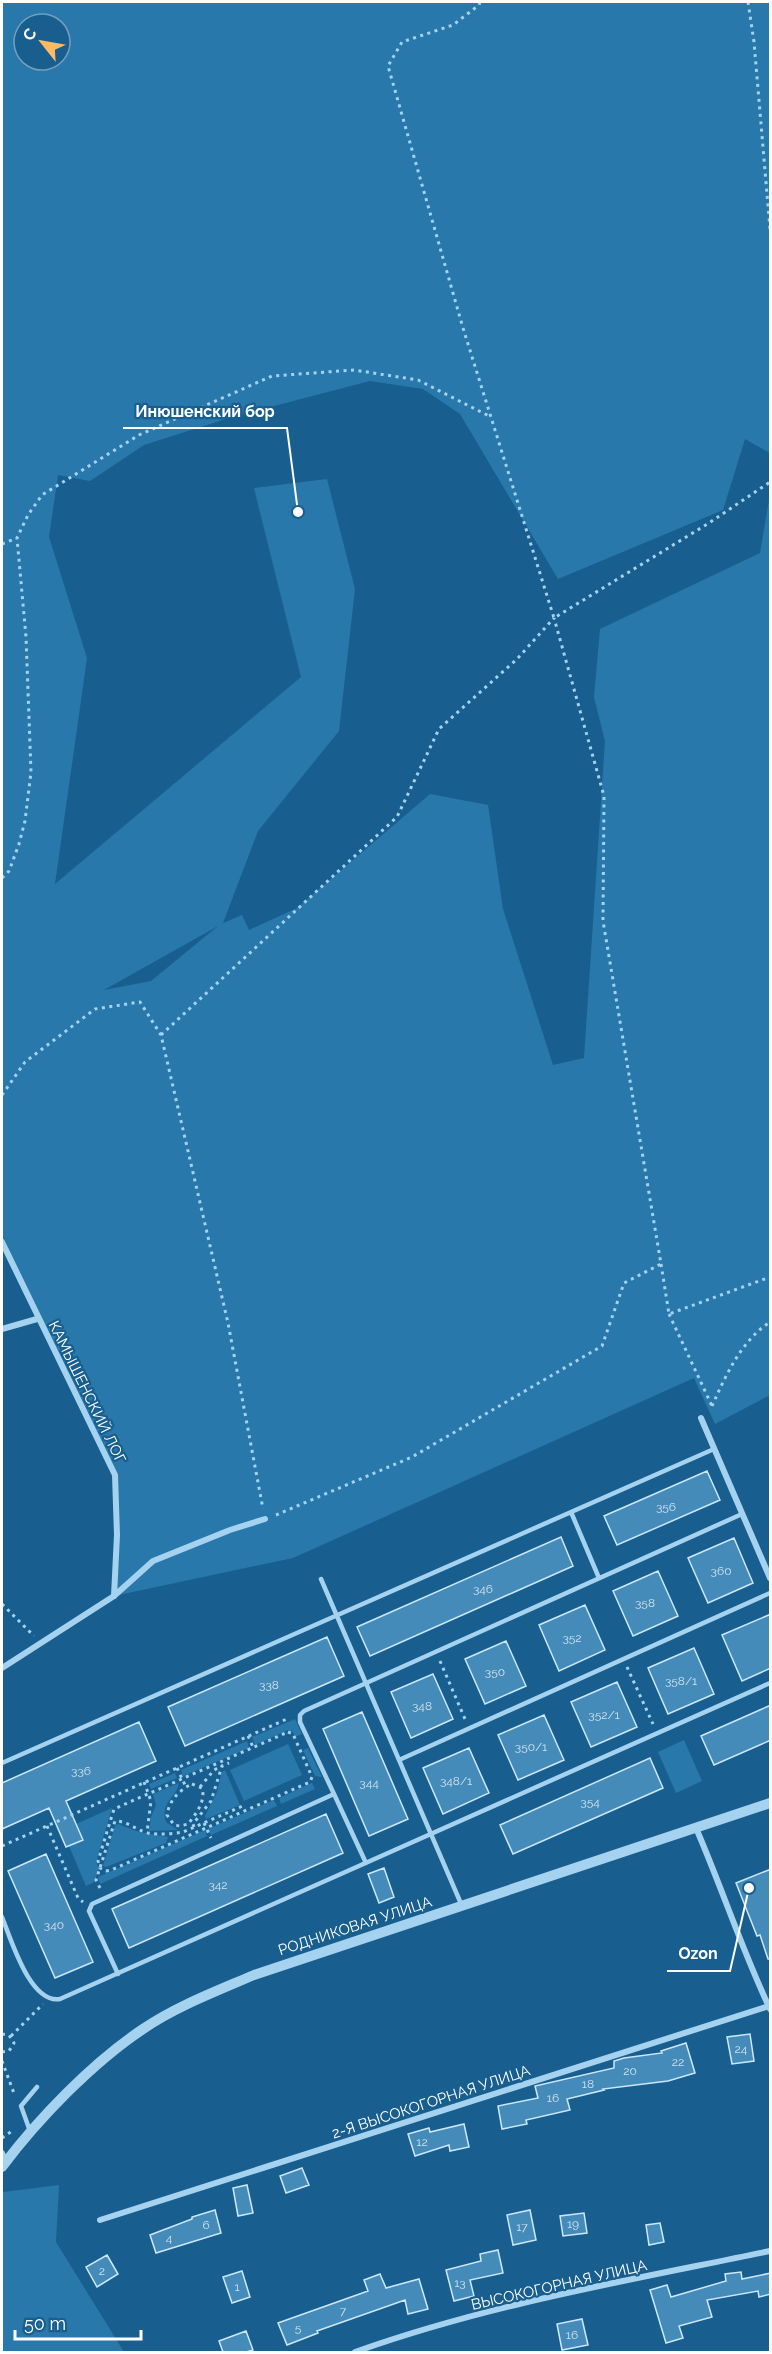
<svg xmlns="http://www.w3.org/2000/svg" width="772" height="2354" font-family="Raleway,sans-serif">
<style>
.green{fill:#2878ac;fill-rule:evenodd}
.building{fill:#458bb9;stroke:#cbe8fb;stroke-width:1.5}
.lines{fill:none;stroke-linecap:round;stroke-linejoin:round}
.path{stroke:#a5d2ef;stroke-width:3;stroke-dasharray:3 4.5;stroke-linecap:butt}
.service{stroke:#a5d2ef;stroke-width:4.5}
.minor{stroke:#a5d2ef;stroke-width:6}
.tertiary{stroke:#a5d2ef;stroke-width:10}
.labels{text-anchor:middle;stroke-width:4.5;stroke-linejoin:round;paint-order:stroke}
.number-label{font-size:12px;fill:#d0e2ee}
.street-label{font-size:15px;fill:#fff;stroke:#185f8f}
.leader{fill:none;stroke:#fff;stroke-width:2}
.callout-dot{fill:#fff;stroke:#185f8f;stroke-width:2}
.callout-label{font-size:16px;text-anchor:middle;font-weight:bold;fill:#fff;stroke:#185f8f;stroke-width:4.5;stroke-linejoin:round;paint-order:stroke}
</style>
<rect width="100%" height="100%" fill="#185f8f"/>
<path class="green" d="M2,2H770V453L745,439L723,510L558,579L460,414L423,389L370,381L232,417L144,445L90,481L58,475L49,537L87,658L55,884L301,677L254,488L327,479L355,589L339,731L258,831L223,923L242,915L249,930L297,908L430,794L488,805L503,909L553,1065L584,1058L605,741L594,697L600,629L760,553L770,494V1395L715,1424L694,1378L293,1558L114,1596L115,1475L2,1245ZM24,24H60V60H24ZM218,926L151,981L104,990Z
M295,1719L302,1734L295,1737L293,1732L288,1730L255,1745L252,1737Z
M684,1740L702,1781L676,1793L658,1752Z
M247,1741L249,1748L183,1776L181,1770Z
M288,1744L302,1775L244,1801L230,1770Z
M308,1748L322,1777L315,1776L303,1750Z
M225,1770L240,1805L206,1819L205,1816L217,1792L222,1772Z
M175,1773L177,1778L151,1789L149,1784Z
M179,1783C176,1799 160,1801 166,1822L178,1830L149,1831L151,1817L156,1805L153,1794Z
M312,1783L315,1789L281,1804L279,1798Z
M274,1800L277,1806L211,1835L208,1829Z
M112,1808L96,1862L99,1869L94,1882L86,1886L69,1846L83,1839L76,1824Z
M118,1824L139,1832L168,1837L166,1843L106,1867L103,1866L115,1826Z
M205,1830L207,1836L100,1884L98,1877Z
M59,2185L56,2242L124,2352H2V2195L3,2192Z"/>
<path class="building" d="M707,1471L720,1500L617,1545L604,1516Z
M561,1537L573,1566L370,1656L357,1627Z
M734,1538L753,1583L708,1603L688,1558Z
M658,1571L678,1616L633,1636L613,1591Z
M585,1605L605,1650L559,1671L539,1625Z
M771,1614V1668L742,1681L722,1635Z
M327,1637L344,1676L185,1746L168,1707Z
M506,1641L526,1686L485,1704L465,1659Z
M694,1648L714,1694L668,1714L648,1668Z
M433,1674L453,1719L411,1738L391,1692Z
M617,1682L637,1727L591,1747L571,1702Z
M771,1705V1740L714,1765L701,1736Z
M362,1712L408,1819L369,1836L323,1729Z
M544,1715L564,1760L518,1780L498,1735Z
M139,1722L156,1761L66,1801L83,1840L66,1847L49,1808L2,1829V1783Z
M469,1748L489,1793L443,1814L423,1768Z
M650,1758L663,1788L513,1854L500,1825Z
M326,1814L343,1853L129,1948L112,1909Z
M46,1854L93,1962L55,1978L8,1871Z
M384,1868L394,1897L379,1903L368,1874Z
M771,1869V1959H768L760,1935L757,1936L736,1883Z
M750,2034L754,2061L732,2064L727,2037Z
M686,2043L695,2073L668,2081L603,2089L604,2090L567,2099L570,2110L526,2120L527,2124L502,2129L498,2106L538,2098L535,2086L614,2068V2061L624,2058L662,2053L661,2051Z
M464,2124L469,2147L450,2151L449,2145L415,2156L408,2134L429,2128L430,2132Z
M302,2168L309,2185L286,2193L280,2176Z
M247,2185L253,2213L238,2216L233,2188Z
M215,2210L221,2233L156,2253L150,2235L192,2219V2217Z
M530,2210L536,2240L513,2245L507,2215Z
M584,2213L587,2233L563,2236L560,2216Z
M660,2223L664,2242L649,2245L646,2225Z
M498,2250L503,2273L470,2280L474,2296L454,2301L446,2270L481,2261L480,2254Z
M107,2255L118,2274L97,2287L86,2267Z
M242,2271L250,2297L232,2303L223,2277Z
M741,2272L742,2279L771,2273V2294L759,2297L758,2291L707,2300L712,2317L679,2326L683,2338L666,2343L650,2290L667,2285L671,2297L726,2281L725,2274Z
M380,2274L386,2288L419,2279L428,2309L408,2314L405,2300L317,2331L318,2333L287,2345L278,2323L368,2291L364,2280Z
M582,2319L588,2345L562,2350L557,2324Z
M246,2331L253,2350L246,2352H223L219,2341Z"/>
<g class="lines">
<path class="path" d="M480,2L479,5L453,25L402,42L388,66L463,328L554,618L709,523L770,482
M748,2L754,42L770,229
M2,544L17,538
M2,878L9,871L19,844L25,821L31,772L26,637L17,538L28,515L42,495L139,435L272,376L354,370L418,380L489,416
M161,1035L397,817L439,729L517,659L554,618
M2,1095L25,1062L95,1009L140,1002L161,1035L228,1323L263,1509
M661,1264L669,1314L770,1277
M669,1314L712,1406
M712,1406C726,1375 741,1341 770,1322
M276,1515L412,1457L602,1346L624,1283L661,1264L603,921L604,796L554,618
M2,1604L34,1636
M440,1661L465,1719
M627,1667L653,1724
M288,1732L293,1734L312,1777L310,1782L111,1870L106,1871L100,1868L98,1861L114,1809Z
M248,1736L253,1747
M177,1768L186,1787
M144,1782L151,1801L147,1832
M192,1784L202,1788C206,1801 196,1814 188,1824L180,1826L174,1825L167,1815C169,1801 179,1790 192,1784Z
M200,1787L214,1770L222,1766
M204,1823L211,1838
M47,1826L78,1898L83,1902
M194,1827L193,1824L211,1801L222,1766L229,1763
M2,1846L289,1718
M100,1888L96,1880L115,1821C127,1821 136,1830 148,1833C159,1835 172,1834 183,1832L245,1805
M2,2034L9,2035L14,2043L9,2051L2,2052
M11,2036L43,2004
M2,2061L15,2096
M2,2138L12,2131"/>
<path class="service" d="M571,1512L599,1578
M321,1579L462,1906
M399,1760L770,1593
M2,1763L714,1449
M334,1794L300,1722V1715L304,1711L742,1514
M2,1917C11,1939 30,2004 60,1999L770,1683
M118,1974L89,1911L92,1904L334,1794L366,1863
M30,2131L21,2106L37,2087"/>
<path class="minor" d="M2,1242L115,1475L117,1535L114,1596
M2,1329L37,1319
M701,1418L770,1578
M2,1668L114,1596L153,1561L230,1530L265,1519
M696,1828C722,1888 742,1950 770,2009
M2,2153L5,2161
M100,2220L769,2006
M355,2352C489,2304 631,2280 770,2251"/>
<path class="tertiary" d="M2,2167C38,2119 92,2063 143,2029C177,2006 217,1991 254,1975L770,1803"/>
</g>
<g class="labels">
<g class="number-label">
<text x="666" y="1511">356</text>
<text x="721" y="1575">360</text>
<text x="483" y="1593">346</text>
<text x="645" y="1607">358</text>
<text x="572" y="1642">352</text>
<text x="495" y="1676">350</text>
<text x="681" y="1685">358/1</text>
<text x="269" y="1689">338</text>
<text x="422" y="1710">348</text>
<text x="604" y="1719">352/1</text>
<text x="531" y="1751">350/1</text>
<text x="81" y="1775">336</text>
<text x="456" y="1785">348/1</text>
<text x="369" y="1787">344</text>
<text x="590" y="1806">354</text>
<text x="218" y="1889">342</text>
<text x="54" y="1929">340</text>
<text x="741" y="2053">24</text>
<text x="678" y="2066">22</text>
<text x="630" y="2075">20</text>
<text x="588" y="2088">18</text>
<text x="553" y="2102">16</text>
<text x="422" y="2146">12</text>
<text x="573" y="2228">19</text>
<text x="206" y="2229">6</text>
<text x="522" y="2231">17</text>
<text x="169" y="2242">4</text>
<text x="102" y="2275">2</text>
<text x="460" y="2287">13</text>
<text x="237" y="2291">1</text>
<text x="343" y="2315">7</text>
<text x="298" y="2332">5</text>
<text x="572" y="2339">16</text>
</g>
<g class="street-label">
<text transform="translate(87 1392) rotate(64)" y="5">КАМЫШЕНСКИЙ ЛОГ</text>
<text transform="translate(355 1926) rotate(-18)" y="5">РОДНИКОВАЯ УЛИЦА</text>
<text transform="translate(431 2102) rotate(-18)" y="5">2-Я ВЫСОКОГОРНАЯ УЛИЦА</text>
<text transform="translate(559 2285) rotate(-13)" y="5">ВЫСОКОГОРНАЯ УЛИЦА</text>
</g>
</g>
<path class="leader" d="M298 512L287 428H123M749 1888L730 1971H667"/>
<g class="callout-dot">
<circle cx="298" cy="512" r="6"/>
<circle cx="749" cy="1888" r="6"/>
</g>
<g class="callout-label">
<text x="205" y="417">Инюшенский бор</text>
<text x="698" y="1959">Ozon</text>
</g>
<rect width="772" height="2354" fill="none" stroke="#ffffff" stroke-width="6"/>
<g transform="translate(42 42) rotate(301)"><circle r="28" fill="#185f8f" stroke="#749fbc" stroke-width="1.5"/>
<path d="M0-4.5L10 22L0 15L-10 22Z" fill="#ffba63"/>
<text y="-9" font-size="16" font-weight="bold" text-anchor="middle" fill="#ffffff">С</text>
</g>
<path d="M15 2330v9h126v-9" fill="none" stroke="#ffffff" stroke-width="3"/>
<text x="24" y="2330" font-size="18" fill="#ffffff" stroke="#185f8f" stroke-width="4.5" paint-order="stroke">50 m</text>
</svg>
